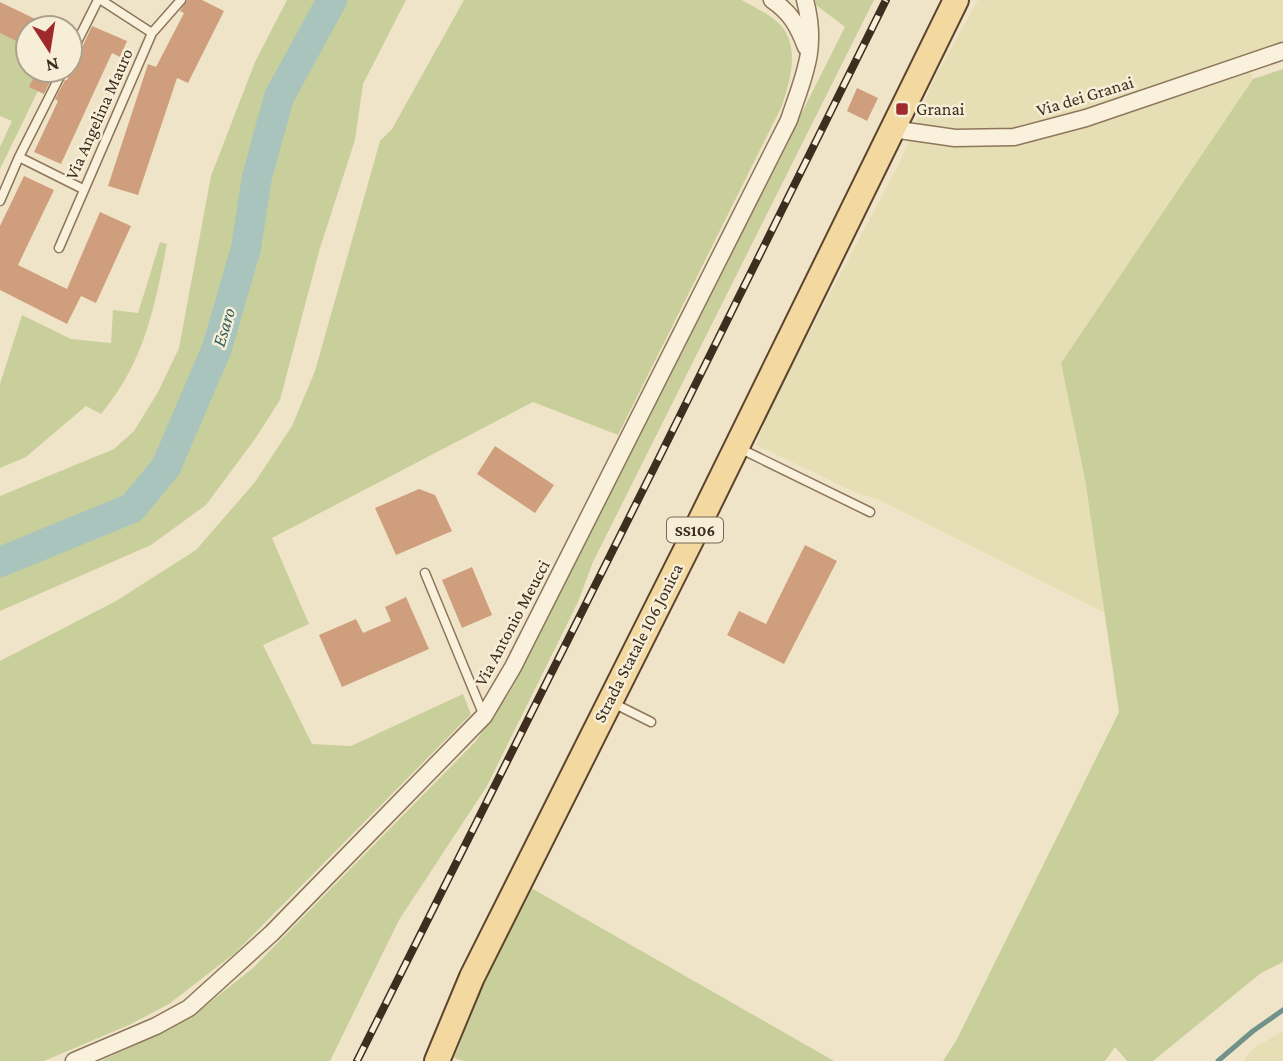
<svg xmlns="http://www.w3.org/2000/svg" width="1283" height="1061" font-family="'Crimson Pro',serif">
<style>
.farmland{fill:#e6deb5}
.green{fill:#c9cf9b}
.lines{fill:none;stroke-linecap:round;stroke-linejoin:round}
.stream{stroke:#6f938a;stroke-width:5}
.river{stroke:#a9c4bc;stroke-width:30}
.building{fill:#cf9f7d}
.service-casing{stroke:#8d765c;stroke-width:11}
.minor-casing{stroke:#8d765c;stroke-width:19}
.primary-casing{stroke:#5b4430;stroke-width:28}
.service{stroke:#faf1dc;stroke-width:8}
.minor{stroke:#faf1dc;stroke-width:16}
.primary{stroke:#f3d9a0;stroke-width:24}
.rail-casing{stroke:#3d2e20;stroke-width:8}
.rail{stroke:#f7eed8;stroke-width:5;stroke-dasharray:16;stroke-linecap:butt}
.poi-dot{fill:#9e2a2b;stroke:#f7eed8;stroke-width:2.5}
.labels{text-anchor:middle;stroke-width:5;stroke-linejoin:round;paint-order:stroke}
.shield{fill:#f7eed8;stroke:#756857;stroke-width:2}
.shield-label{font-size:16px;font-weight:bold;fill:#3d2e20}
.street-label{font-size:18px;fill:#3d2e20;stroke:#f7eed8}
.poi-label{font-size:18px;fill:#3d2e20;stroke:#f7eed8;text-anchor:start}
.water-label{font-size:19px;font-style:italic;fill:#2f5d5a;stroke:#f7eed8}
</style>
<rect width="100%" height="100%" fill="#f0e4c8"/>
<path class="farmland" d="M978,0H1283V42L1246,55L1253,79L1061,363L1085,479L1105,613L877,499L859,494L756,445L773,401L901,160L935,77Z
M1283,1031V1061H1243L1254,1048Z"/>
<path class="green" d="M287,0H406L363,84L355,140L320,248L280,400L255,439L206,505L151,545L0,611V496L114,449L134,431L158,392L179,348L211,176L255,62Z
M464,0H742C755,8 774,16 783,28C800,51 789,85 781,108L618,435L533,402L272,538L309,624L263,645L312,744L351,746L463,694L471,714L235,953L169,1004L129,1025L44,1061H0V661L116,601L196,550L255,482L292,426L315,371L380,141L392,129Z
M815,0H874L593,562L578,602L487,786L399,920L330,1061H100L172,1028L205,1006L253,968L476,741L509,693L845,27L816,5Z
M0,33L28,47V70H37L38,91L0,169V147L12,121L0,116Z
M1283,69V962L1261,973L1153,1061H1127L1115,1047L1105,1061H943L956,1041L1119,712L1085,479L1061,363L1253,79Z
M160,242L167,244C154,309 145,361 101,414L86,406L26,457L0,468V384L22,315L71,339L111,343L113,310L138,313Z
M532,889H533L834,1061H464L454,1058L485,980Z"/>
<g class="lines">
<path class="stream" d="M1218,1061L1253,1031L1283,1010"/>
<path class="river" d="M0,562L132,508L166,467L217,348L246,248L257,177L279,97L332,0"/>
</g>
<path class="building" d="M187,0H202L224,11L188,83L177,78L138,195L108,186L148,64L156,67L184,13L180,11Z
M0,2L54,28H28V47L0,33Z
M92,26L127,41L120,57L112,53L61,164L34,152L58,101L55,99L65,80H67Z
M37,70H45L54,74L44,94L29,87Z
M857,88L878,98L867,121L847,111Z
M24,176L54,190L18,265L67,289L100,212L131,226L96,303L81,296L67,324L0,290V226Z
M495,446L554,485L535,513L477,474Z
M419,489L435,495L452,531L396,555L375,508Z
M805,545L837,561L784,664L727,635L739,611L766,624Z
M472,567L492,615L462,628L442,580Z
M406,597L429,649L342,687L319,635L356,619L363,633L391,621L385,607Z"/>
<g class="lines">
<defs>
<path id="service" d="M101,0L152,33
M70,56L98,0
M19,157L83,189
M0,201L19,157L63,70
M59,248L152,33L181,0
M741,449L870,512
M425,573L484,716
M613,703L651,722"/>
<path id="minor" d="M772,0C791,13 798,26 806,47
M892,129L955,138L1014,137L1086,118L1283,51
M74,1061L156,1026L189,1008L272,933L484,716L513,667L789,120C804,75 818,49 805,0"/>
<path id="primary" d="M437,1061L472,977L692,538L956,0"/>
</defs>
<use href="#service" class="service-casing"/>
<use href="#minor" class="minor-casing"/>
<use href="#primary" class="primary-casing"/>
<use href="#service" class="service"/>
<use href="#minor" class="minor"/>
<use href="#primary" class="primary"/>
<defs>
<path id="rail" d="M357,1061L658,460L886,0"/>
</defs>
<use href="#rail" class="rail-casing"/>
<use href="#rail" class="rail"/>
</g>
<rect class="poi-dot" x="895" y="102" width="14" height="14" rx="3.5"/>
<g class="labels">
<rect class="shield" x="667" y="517.5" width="56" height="25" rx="5"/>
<g class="shield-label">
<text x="695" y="536">SS106</text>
</g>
<g class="street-label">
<text transform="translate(1085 96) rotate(-17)" y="6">Via dei Granai</text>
<text transform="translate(99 114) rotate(-66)" y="6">Via Angelina Mauro</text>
<text transform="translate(512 623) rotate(-62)" y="6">Via Antonio Meucci</text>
<text transform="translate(638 643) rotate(-63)" y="6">Strada Statale 106 Jonica</text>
</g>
<g class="poi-label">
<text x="916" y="115">Granai</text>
</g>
<g class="water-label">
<text transform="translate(223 327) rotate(-73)" y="7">Esaro</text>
</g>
</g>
<g transform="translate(49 49) rotate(168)"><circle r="33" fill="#f7eed8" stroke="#ada18e" stroke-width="2"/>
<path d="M0-5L12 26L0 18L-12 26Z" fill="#9e2a2b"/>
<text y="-10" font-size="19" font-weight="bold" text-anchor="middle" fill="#3d2e20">N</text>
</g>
</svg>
